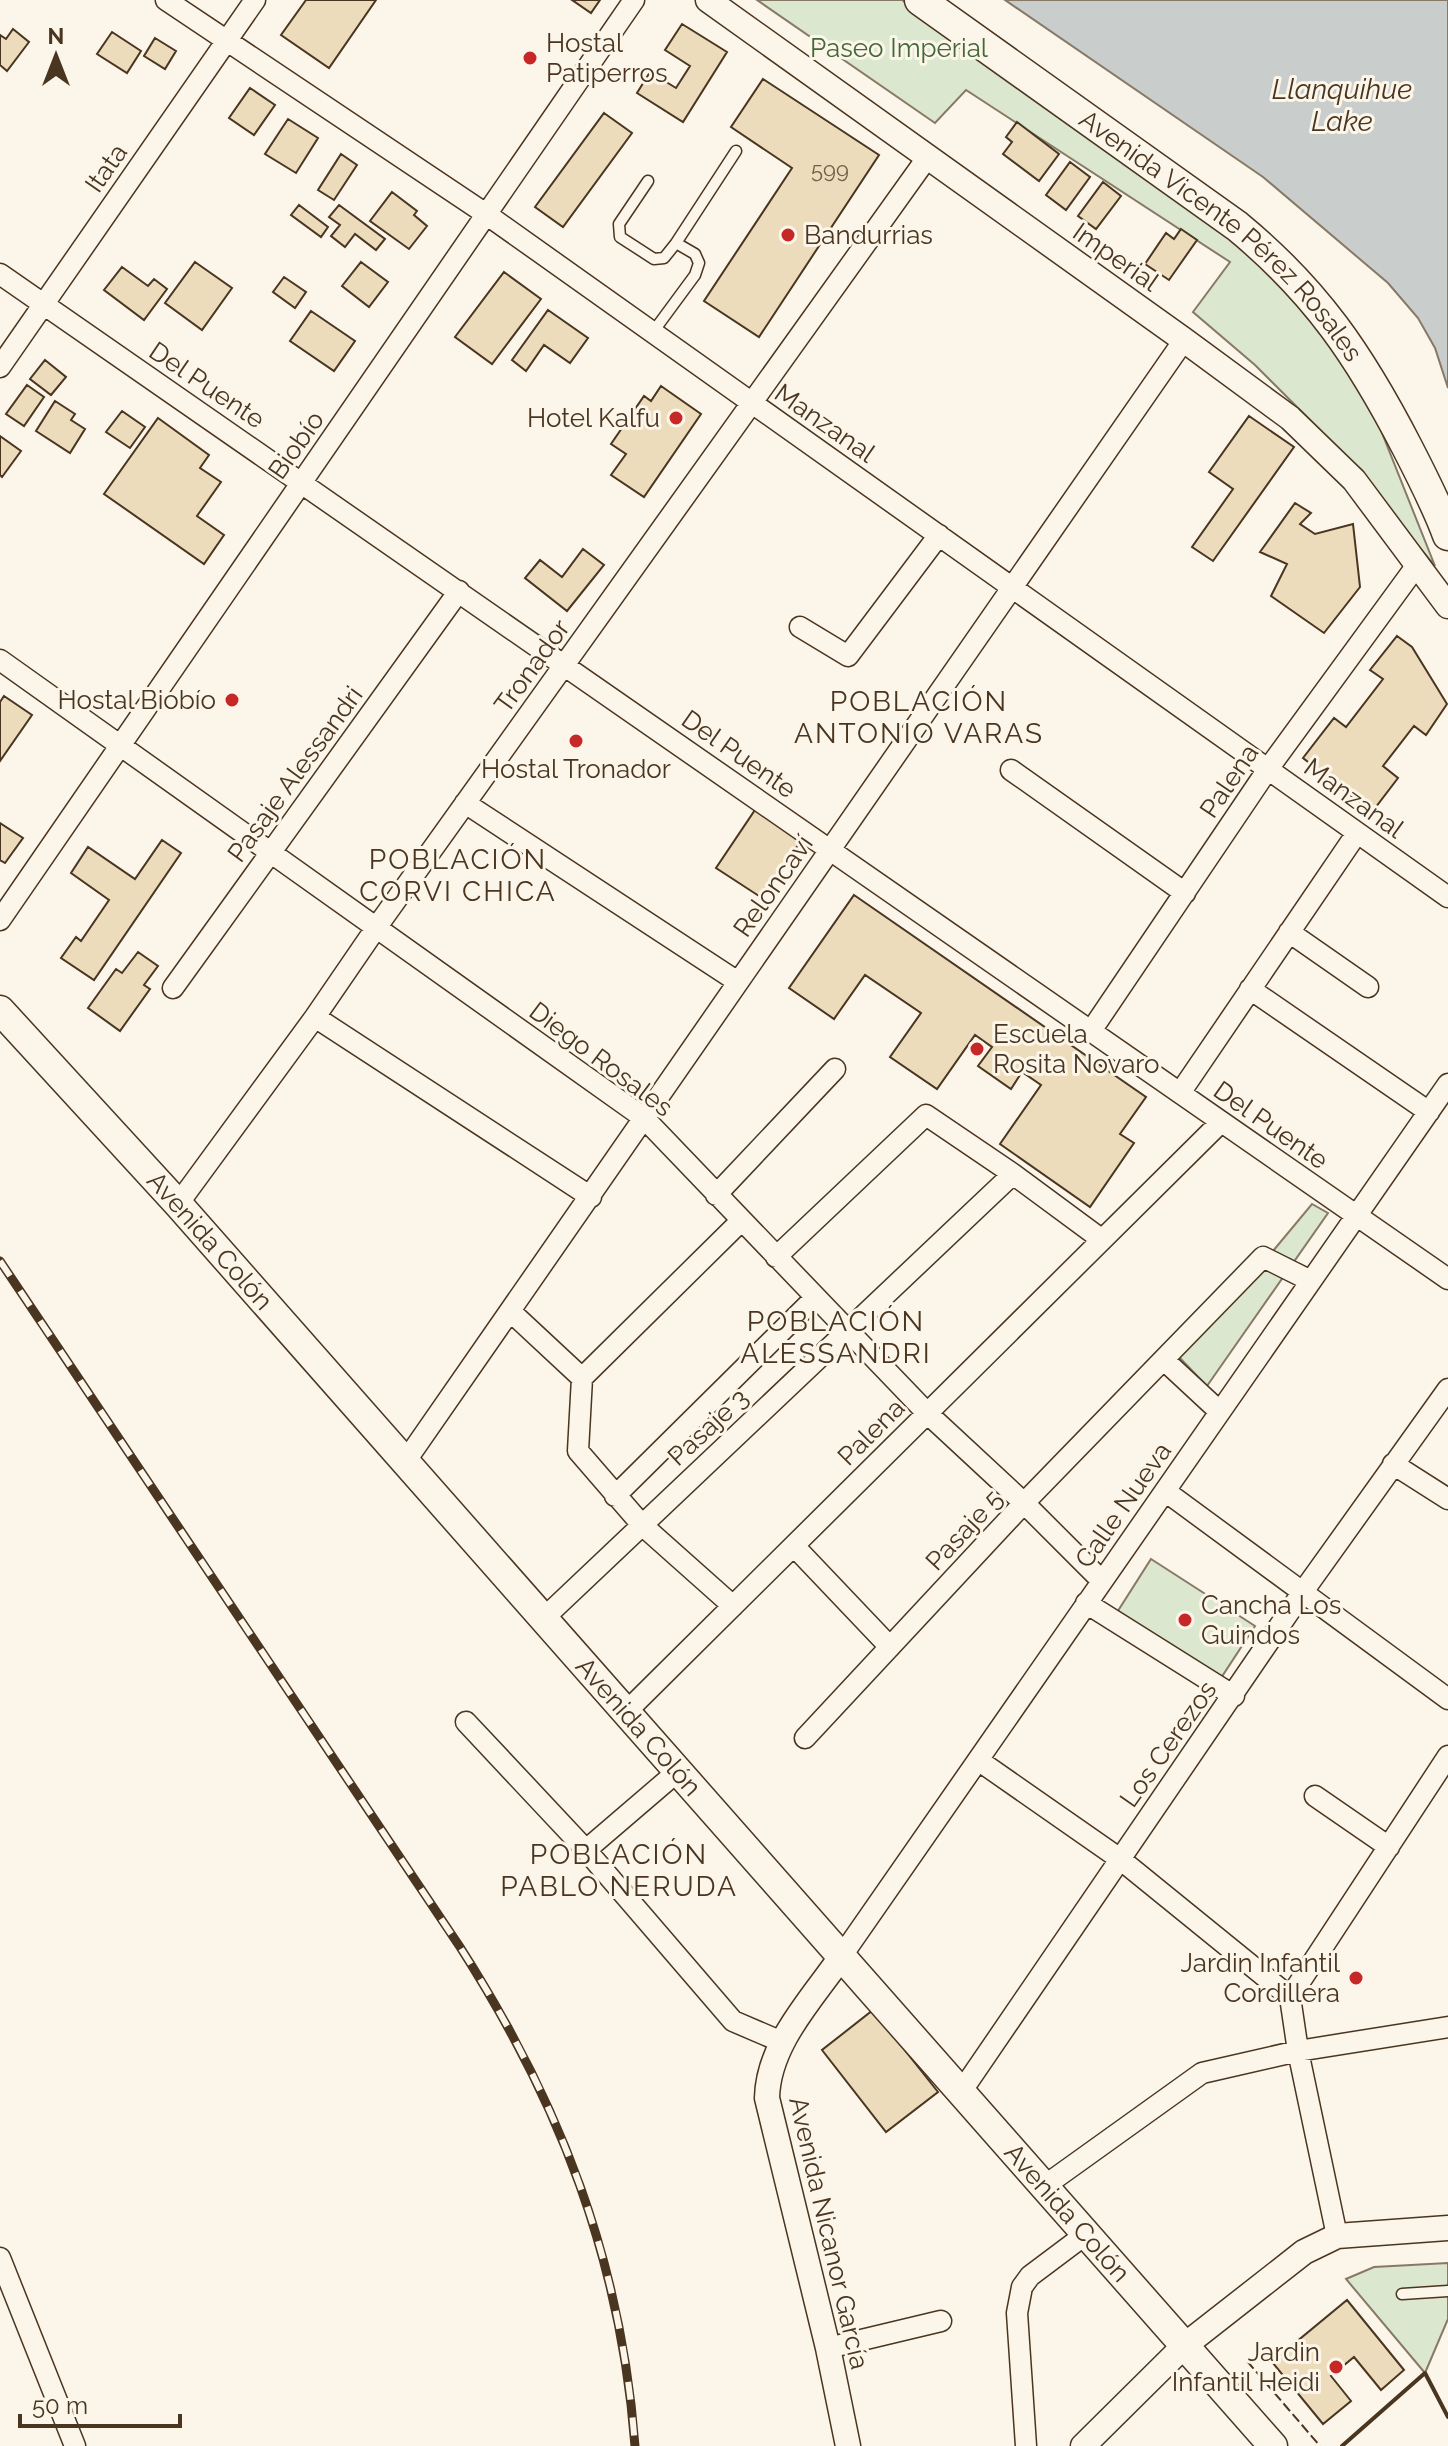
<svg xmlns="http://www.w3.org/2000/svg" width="1448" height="2446" font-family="Raleway,sans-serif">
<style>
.green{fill:#dce7d0;stroke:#887966;stroke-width:2}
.water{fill:#c9cecd;stroke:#887966;stroke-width:2}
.building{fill:#ecdcbc;stroke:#4a3520;stroke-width:2}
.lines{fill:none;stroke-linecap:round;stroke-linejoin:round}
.service-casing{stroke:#4a3520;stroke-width:13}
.minor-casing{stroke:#4a3520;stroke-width:23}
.tertiary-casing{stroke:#4a3520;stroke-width:27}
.secondary-casing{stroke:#4a3520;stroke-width:31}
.primary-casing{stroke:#4a3520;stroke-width:33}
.service{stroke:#fbf6e9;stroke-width:10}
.minor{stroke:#fbf6e9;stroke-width:20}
.tertiary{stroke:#fbf6e9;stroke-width:24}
.secondary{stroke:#fbf6e9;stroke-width:28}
.primary{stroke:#fbf6e9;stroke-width:30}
.rail-casing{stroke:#4a3520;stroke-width:9}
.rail{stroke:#fbf6e9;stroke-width:6;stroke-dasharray:18;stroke-linecap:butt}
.fence{stroke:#4a3520;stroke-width:2;stroke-dasharray:10 4;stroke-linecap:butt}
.wall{stroke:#4a3520;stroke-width:4}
.poi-dot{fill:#c62828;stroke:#fbf6e9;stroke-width:3}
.labels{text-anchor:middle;stroke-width:6;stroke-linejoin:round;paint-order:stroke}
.number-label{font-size:22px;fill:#725f47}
.poi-label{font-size:26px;fill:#4a3520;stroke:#fbf6e9;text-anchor:start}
.park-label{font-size:26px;fill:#436837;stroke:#fbf6e9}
.street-label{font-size:26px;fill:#4a3520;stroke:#fbf6e9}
.water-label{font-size:28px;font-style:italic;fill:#4a3520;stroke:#fbf6e9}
.neighbourhood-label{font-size:28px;letter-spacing:2px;fill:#4a3520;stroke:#fbf6e9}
</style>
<rect width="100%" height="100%" fill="#fbf6e9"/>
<path class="green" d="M757,0H902L1229,229L1287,283L1332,345L1378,423L1435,566L1321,431L1255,365L1193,312L1230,262L966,90L935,123Z
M1312,1204L1328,1213L1207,1386L1176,1354L1273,1251Z
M1151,1559L1255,1626L1219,1681L1116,1614Z
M1448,2263V2319L1425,2373L1346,2279L1374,2267Z"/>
<path class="water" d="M1005,0H1448V388L1435,348L1418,318L1388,283L1263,177Z"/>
<path class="building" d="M306,0H376L329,68L281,35Z
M572,0H600L591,13Z
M682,24L727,52L683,122L637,93L650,72L676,88L690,66L665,50Z
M13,29L29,42L7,71L0,65V35L6,39Z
M112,32L141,51L127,73L97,54Z
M155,38L176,51L165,69L144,56Z
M763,79L879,155L759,337L704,301L792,168L731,127Z
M250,88L275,105L254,135L229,118Z
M604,113L632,133L563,227L535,207Z
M288,119L318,138L296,173L265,154Z
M1017,122L1059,154L1039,181L1003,154L1012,142L1006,137Z
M341,154L357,165L334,200L318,190Z
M1070,162L1090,177L1066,210L1046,195Z
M1103,182L1121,196L1096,229L1078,216Z
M392,192L417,211L414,215L427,226L409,249L370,221Z
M299,205L328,227L321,237L291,215Z
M339,205L385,239L376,250L355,234L345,247L331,236L340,225L329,217Z
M1181,229L1197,240L1169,280L1145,264L1166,233L1174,239Z
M195,262L232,288L202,330L165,303Z
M361,262L388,282L369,307L342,286Z
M122,267L148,286L154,279L167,289L144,320L104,290Z
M504,272L541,299L492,364L455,337Z
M284,277L306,292L295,308L273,292Z
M548,310L588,338L570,363L544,345L526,371L512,360Z
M311,311L355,341L334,371L290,341Z
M45,360L66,377L51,395L30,379Z
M27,385L44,397L24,426L6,414Z
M661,386L701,414L644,497L611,475L626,454L611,444L644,396L651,401Z
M55,401L75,414L71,420L85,429L70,453L36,431Z
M122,411L145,427L130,448L106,432Z
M1249,416L1294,447L1213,561L1192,547L1233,489L1209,472Z
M158,418L209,455L200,468L221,482L197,516L224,535L204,564L104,494Z
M0,436L21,451L2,477L0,475Z
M1295,503L1311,513L1300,524L1315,534L1353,524L1360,587L1324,633L1271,596L1287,564L1260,552Z
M583,549L604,565L567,611L525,578L540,560L562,577Z
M1397,636L1412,647L1447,704L1426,735L1414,726L1383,766L1398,778L1372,812L1303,758L1334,718L1346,727L1383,679L1370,670Z
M4,696L32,715L0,761V702Z
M757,807L803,838L762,898L716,868Z
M0,823L23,838L5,863L0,860Z
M162,840L181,853L94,980L61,958L76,937L81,941L109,900L71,873L88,847L135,879Z
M854,895L1146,1097L1120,1134L1134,1143L1090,1207L1000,1144L1041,1085L1022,1072L1011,1089L978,1066L992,1047L975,1035L937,1089L890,1057L921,1013L865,975L834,1019L789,988Z
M138,952L158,966L144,985L150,989L120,1031L88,1008L116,969L122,973Z
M873,2010L938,2092L886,2132L822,2050Z
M1347,2300L1404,2370L1381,2390L1354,2357L1331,2376L1351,2401L1323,2424L1272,2362Z"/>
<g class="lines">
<defs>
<path id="service" d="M648,181L619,224L620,237L654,259L664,258L676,243L736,151
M653,332L695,275L699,263L695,254L676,243
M1402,2294L1448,2291"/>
<path id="minor" d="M166,0L486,214L1448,897
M0,274L1448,1279
M0,367L255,0
M800,627L848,656L939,535
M0,660L644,1118L927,1413L1024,1503L1102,1581
M1011,770L1185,893
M465,803L738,982
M0,920L634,0
M1289,932L1368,987
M173,988L459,591
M1250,989L1429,1112
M315,1017L591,1197
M1091,1031L1268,769L1417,565
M1180,1093L1357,833
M716,1195L835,1069
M178,1204L315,1017L376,928L927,158
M776,1257L926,1115L1013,1174L1101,1239
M510,1311L582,1378L578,1451L642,1525L733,1606
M1164,1360L1220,1412
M582,1378L741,1221
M405,1462L1184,340
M1393,1464L1448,1499
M1165,1491L1448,1699
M615,1496L815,1298
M794,1546L890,1647
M1086,1603L1234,1696
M543,1619L1013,1174
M626,1712L1221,1122
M466,1722L586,1850L733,2021L782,2042
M805,1738L1024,1503L1263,1257L1311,1281
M978,1760L1120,1859L1290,1997
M1315,1796L1389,1847
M586,1850L677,1772
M841,1957L1448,1084
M961,2092L1302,1593L1448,1389
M1043,2187L1202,2073L1298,2051L1448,2027
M1337,2236L1298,2051L1290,1997L1448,1756
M0,2258L75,2446
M828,2348L941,2321
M1026,2446L1017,2313L1022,2287L1030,2276L1086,2234"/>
<path id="tertiary" d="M708,0L1184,340L1290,418L1354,480L1448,606
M841,1957C812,1999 768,2044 767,2098L828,2348L848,2446
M1083,2446L1184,2346L1304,2252L1337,2236L1448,2228"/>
<g id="secondary">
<path id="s1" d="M0,1010L178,1204L1273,2446"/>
</g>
<g id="primary">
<path id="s2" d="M920,0L1237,226C1316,291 1360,356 1407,447C1422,476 1437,505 1448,535"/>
</g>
</defs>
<use href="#service" class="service-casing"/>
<use href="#minor" class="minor-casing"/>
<use href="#tertiary" class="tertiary-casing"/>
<use href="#secondary" class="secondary-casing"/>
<use href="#primary" class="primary-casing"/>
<use href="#service" class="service"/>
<use href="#minor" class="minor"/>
<use href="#tertiary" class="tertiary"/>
<use href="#secondary" class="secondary"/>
<use href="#primary" class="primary"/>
<defs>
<path id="rail" d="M0,1261L460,1947C560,2103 621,2260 635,2446"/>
</defs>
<use href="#rail" class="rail-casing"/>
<use href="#rail" class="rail"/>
<path class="fence" d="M1247,2361L1320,2446"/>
<path class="wall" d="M1342,2446L1425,2373L1448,2417"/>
</g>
<g class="poi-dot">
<circle cx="530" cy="58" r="8"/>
<circle cx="788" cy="235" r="8"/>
<circle cx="676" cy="418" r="8"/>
<circle cx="232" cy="700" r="8"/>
<circle cx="576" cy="741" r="8"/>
<circle cx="977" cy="1049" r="8"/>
<circle cx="1185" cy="1620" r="8"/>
<circle cx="1356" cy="1978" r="8"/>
<circle cx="1336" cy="2367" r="8"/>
</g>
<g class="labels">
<g class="number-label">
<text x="830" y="178">599</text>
</g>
<g class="poi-label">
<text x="546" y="52">Hostal<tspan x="546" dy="30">Patiperros</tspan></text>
<text x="804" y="244">Bandurrias</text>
<text x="660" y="427" text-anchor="end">Hotel Kalfu</text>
<text x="216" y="709" text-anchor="end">Hostal Biobío</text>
<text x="576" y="778" text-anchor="middle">Hostal Tronador</text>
<text x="993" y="1043">Escuela<tspan x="993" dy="30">Rosita Novaro</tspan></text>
<text x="1201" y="1614">Cancha Los<tspan x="1201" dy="30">Guindos</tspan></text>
<text x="1340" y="1972" text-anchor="end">Jardin Infantil<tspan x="1340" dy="30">Cordillera</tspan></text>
<text x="1320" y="2361" text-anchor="end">Jardin<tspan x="1320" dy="30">Infantil Heidi</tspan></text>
</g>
<g class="park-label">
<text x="899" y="57">Paseo Imperial</text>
</g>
<g class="street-label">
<text transform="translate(106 168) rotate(-55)" y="9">Itata</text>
<text dy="9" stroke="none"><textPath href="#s2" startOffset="384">Avenida Vicente Pérez Rosales</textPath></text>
<text transform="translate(1116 257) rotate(35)" y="9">Imperial</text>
<text transform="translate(207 385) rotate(34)" y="9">Del Puente</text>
<text transform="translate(825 423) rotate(35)" y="9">Manzanal</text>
<text transform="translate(296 445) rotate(-55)" y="9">Biobío</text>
<text transform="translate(532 666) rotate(-54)" y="9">Tronador</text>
<text transform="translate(739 754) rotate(35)" y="9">Del Puente</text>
<text transform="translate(295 774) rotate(-54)" y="9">Pasaje Alessandri</text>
<text transform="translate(1229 781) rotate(-56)" y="9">Palena</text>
<text transform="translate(1354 798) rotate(36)" y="9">Manzanal</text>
<text transform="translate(773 886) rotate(-55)" y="9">Reloncaví</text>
<text transform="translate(601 1059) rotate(37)" y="9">Diego Rosales</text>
<text transform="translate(1271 1125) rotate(35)" y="9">Del Puente</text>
<text dy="9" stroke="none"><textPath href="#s1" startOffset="312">Avenida Colón</textPath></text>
<text transform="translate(708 1427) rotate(-43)" y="9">Pasaje 3</text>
<text transform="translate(871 1432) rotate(-45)" y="9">Palena</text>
<text transform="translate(1123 1505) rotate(-55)" y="9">Calle Nueva</text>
<text transform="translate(964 1530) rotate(-47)" y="9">Pasaje 5</text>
<text dy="9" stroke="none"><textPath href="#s1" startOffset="960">Avenida Colón</textPath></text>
<text transform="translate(1168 1744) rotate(-55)" y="9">Los Cerezos</text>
<text dy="9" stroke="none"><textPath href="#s1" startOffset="1608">Avenida Colón</textPath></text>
<text transform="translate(829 2233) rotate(77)" y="9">Avenida Nicanor García</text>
</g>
<g class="water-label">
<text x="1342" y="99">Llanquihue<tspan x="1342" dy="32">Lake</tspan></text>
</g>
<g class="neighbourhood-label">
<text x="919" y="711">POBLACIÓN<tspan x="919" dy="32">ANTONIO VARAS</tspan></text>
<text x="458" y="869">POBLACIÓN<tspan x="458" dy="32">CORVI CHICA</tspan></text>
<text x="836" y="1331">POBLACIÓN<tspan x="836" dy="32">ALESSANDRI</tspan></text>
<text x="619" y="1864">POBLACIÓN<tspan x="619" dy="32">PABLO NERUDA</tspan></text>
</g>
</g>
<g transform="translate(56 56)" stroke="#fbf6e9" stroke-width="6" paint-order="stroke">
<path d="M0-6L14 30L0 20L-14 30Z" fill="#4a3520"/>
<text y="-12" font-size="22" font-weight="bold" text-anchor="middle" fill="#4a3520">N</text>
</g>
<path d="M20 2414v12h160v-12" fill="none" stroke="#4a3520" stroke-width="4"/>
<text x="32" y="2414" font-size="24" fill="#4a3520" stroke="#fbf6e9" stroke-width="6" paint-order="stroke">50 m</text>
</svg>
